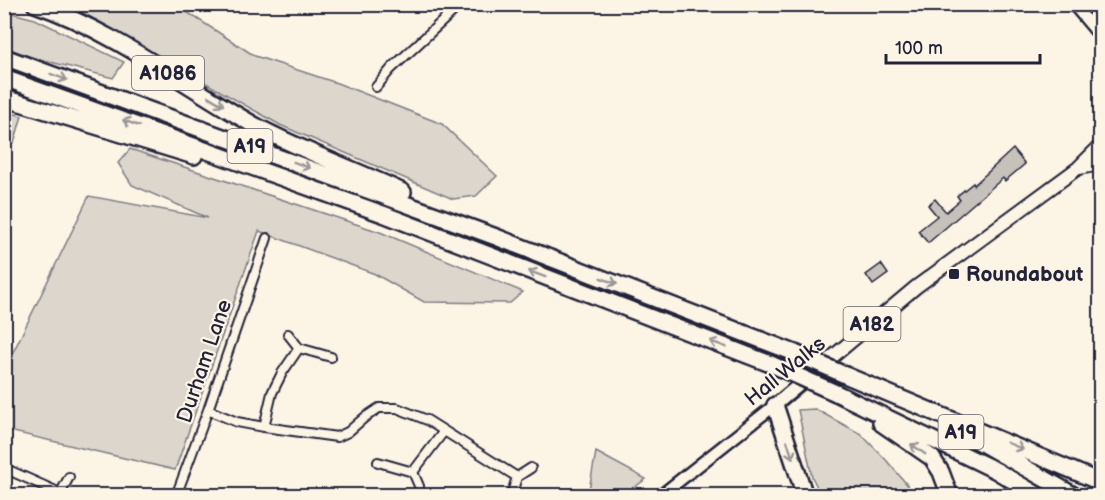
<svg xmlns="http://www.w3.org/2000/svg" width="1105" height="500" font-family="'Balsamiq Sans',sans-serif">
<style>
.green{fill:#dcd6cc;stroke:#7f7c84;stroke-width:1.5}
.building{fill:#c6c1bb;stroke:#22223b;stroke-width:1.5}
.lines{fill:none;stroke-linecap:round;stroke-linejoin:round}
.street-casing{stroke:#22223b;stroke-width:12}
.secondary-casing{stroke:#22223b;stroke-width:15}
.primary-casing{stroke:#22223b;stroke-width:16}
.highway-casing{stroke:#22223b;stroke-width:20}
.street{stroke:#fcf5e5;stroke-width:8}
.secondary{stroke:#fcf5e5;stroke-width:10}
.primary{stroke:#fcf5e5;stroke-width:12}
.highway{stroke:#fcf5e5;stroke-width:15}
.highway-bridge-casing{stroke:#22223b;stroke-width:20;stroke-linecap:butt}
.highway-bridge{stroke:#fcf5e5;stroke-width:15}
.oneway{stroke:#9a9698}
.poi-dot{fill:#22223b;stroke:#fcf5e5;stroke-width:2}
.labels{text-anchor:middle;stroke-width:4.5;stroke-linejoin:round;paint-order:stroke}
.shield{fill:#fcf5e5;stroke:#63616e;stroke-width:1.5}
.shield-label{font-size:20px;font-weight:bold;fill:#22223b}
.poi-label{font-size:21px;font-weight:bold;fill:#22223b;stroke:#fcf5e5;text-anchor:start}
.street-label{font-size:21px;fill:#22223b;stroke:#fcf5e5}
</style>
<rect width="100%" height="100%" fill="#fcf5e5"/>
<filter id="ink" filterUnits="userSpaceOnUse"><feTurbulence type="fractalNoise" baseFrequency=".0167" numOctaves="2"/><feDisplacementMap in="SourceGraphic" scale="12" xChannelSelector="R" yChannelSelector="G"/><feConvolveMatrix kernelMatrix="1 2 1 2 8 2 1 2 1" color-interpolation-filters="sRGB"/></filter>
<g filter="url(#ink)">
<path class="green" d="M69,5H176L255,56L337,83L442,124L497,176L476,196L453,199L280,125Z
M4,11L35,19L124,62L113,78L31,57L5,47Z
M5,111L22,116L14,143L5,141Z
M130,149L380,232L523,292L510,303L424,302L375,274L259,231L175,470L5,430V369L89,196L208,218L132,185L118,163Z
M815,409L861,434L887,461L916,495H821L812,477L798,410Z
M596,452L646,479L623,495H588Z"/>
<path class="building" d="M1013,149L1025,164L1005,181L1003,178L928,243L918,231L937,216L928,205L935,199L946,212L960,200L957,196L973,183L974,185Z
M881,264L888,274L873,285L866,275Z"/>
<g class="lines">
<defs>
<path id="street" d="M376,87L391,69L461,4
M288,334L299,348L331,357
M208,410L237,422L264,427L337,437L348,432L364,418L379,408H397L427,420L517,477
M264,427L272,393L282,373L299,348
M378,462L413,472L419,486
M4,468L60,493
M413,472L444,431
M59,496L69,477
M176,496L208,410L267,238
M511,496L517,477L531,468"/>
<path id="secondary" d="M1073,4L1100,36
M660,496L775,405"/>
<path id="primary" d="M1079,168L1100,164
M775,405L916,287L1078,168L1100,146"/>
<path id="highway" d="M35,4C114,31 182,84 254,125C302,151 354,169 403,192
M4,57L496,237L795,353
M4,78L383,214L773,365
M4,98L194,156
M845,375L1100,482
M836,393L995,470L1039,496
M775,405L805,496
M881,423L932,458L941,472L950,496
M969,436L1075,496"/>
</defs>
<use href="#street" class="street-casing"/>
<use href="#secondary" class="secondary-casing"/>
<use href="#primary" class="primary-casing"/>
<use href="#highway" class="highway-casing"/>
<use href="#street" class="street"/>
<use href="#secondary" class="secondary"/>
<use href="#primary" class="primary"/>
<use href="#highway" class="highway"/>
<defs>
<path id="highway-bridge" d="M795,353L845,375
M773,365L836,393"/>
</defs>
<use href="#highway-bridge" class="highway-bridge-casing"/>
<use href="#highway-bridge" class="highway-bridge"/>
</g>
<defs><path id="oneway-shaft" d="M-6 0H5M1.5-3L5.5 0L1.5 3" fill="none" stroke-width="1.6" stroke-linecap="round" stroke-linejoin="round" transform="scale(1.5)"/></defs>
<g class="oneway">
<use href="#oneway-shaft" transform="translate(59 77) rotate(20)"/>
<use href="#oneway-shaft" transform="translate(216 101) rotate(31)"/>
<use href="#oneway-shaft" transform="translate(131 123) rotate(-160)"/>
<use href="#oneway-shaft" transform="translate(302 165) rotate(20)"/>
<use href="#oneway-shaft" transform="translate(537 274) rotate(-159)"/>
<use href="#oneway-shaft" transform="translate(609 281) rotate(21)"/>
<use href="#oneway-shaft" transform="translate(718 344) rotate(-159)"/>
<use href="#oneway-shaft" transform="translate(1015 446) rotate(23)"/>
<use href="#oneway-shaft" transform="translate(918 449) rotate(-145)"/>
<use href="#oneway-shaft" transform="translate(790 450) rotate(72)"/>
</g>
</g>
<rect class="poi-dot" x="948" y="268" width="12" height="12" rx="3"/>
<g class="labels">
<g class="shield">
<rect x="132" y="56" width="72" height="34" rx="4.5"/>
<rect x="227.5" y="129" width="45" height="34" rx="4.5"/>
<rect x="843.5" y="307" width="57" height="34" rx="4.5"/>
<rect x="938.5" y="415" width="45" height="34" rx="4.5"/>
</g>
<g class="shield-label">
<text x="168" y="80">A1086</text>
<text x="250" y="153">A19</text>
<text x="872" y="331">A182</text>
<text x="961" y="439">A19</text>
</g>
<g class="poi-label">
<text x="966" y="281">Roundabout</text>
</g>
<g class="street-label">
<text transform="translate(204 361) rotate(-71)" y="7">Durham Lane</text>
<text transform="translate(785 371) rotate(-39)" y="7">Hall Walks</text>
</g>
</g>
<rect width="1105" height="500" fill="none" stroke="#fcf5e5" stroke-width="24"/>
<rect x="12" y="12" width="1081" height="476" fill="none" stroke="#22223b" stroke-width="2" filter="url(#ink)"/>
<path d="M886 54v9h154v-9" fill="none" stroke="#22223b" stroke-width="3"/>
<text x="895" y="54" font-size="18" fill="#22223b" stroke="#fcf5e5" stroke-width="4.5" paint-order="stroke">100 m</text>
</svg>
